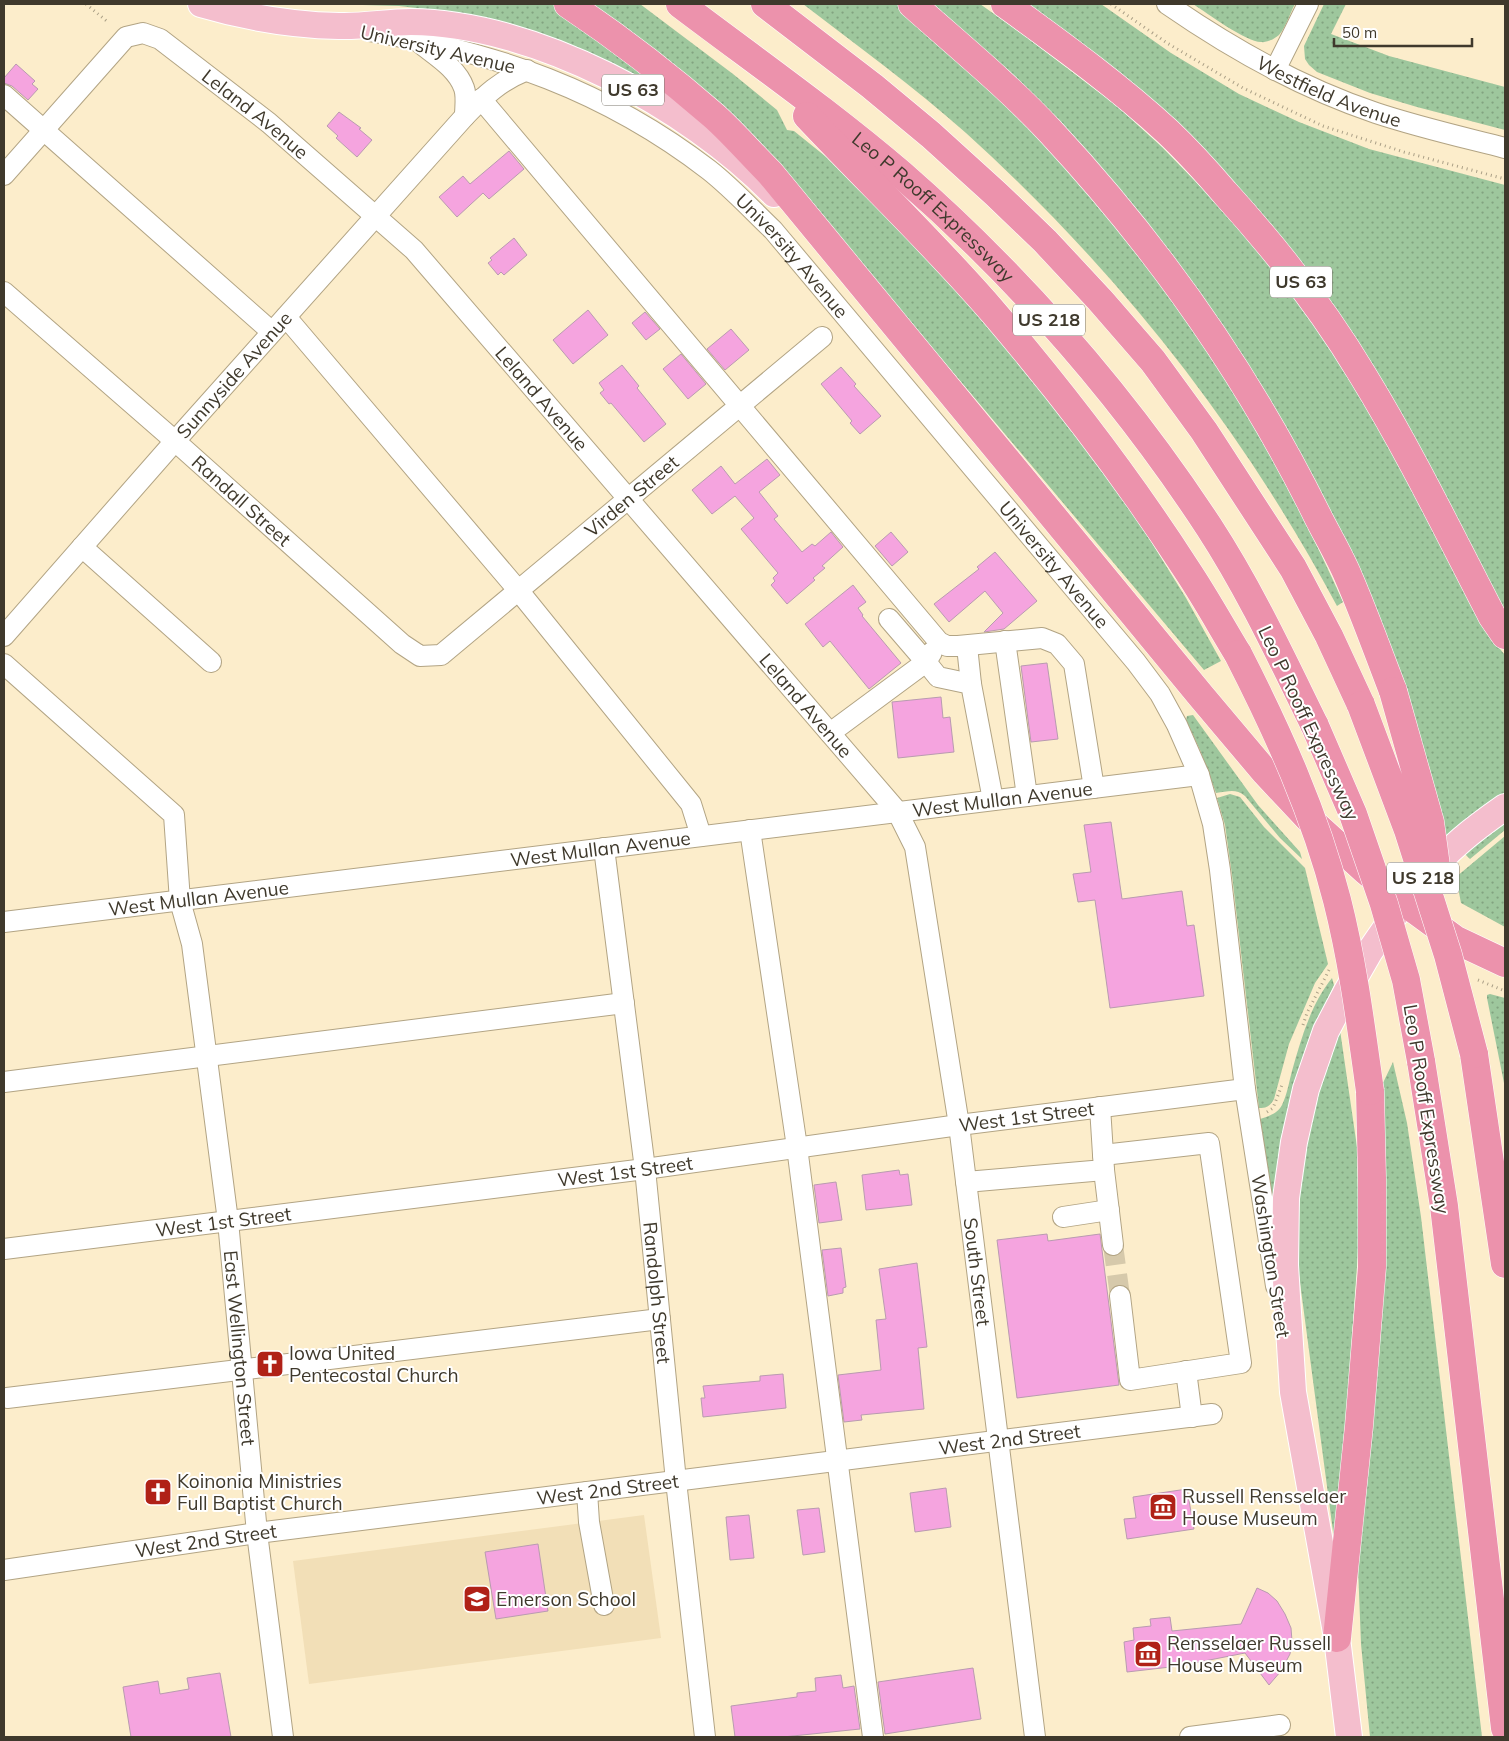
<svg xmlns="http://www.w3.org/2000/svg" width="1509" height="1741" font-family="Mulish,sans-serif">
<style>
.built{fill:#f2dfb7}
.grass{fill:url(#grass-dots)}
.building{fill:#f5a4df;stroke:#b99bb0}
.lines{fill:none;stroke-linecap:round;stroke-linejoin:round}
.minor-tunnel{stroke:#d6c9ab;stroke-width:20;stroke-dasharray:20 10;stroke-linecap:butt}
.minor-casing{stroke:#b2a484;stroke-width:22}
.major-casing{stroke:#fff;stroke-width:28}
.highway-casing{stroke:#fff;stroke-width:29}
.path{stroke:#aa9f86;stroke-width:3;stroke-dasharray:1 4;stroke-linecap:butt}
.minor{stroke:#fff;stroke-width:20}
.major{stroke:#f4becd;stroke-width:26}
.highway{stroke:#ec92ac;stroke-width:28}
.highway-bridge-casing{stroke:#fff;stroke-width:29;stroke-linecap:butt}
.highway-bridge{stroke:#ec92ac;stroke-width:28}
.labels{text-anchor:middle;stroke-width:4;stroke-linejoin:round;paint-order:stroke}
.shield{fill:#fff;stroke:#79746b;stroke-width:1}
.shield-label{font-size:18px;font-weight:bold;fill:#3f392c}
.street-label{font-size:19px;fill:#3f392c;stroke:#fff}
.poi-label{font-size:19px;fill:#3f392c;stroke:#fff;text-anchor:start}
</style>
<defs>
<pattern id="grass-dots" width="8" height="8" patternUnits="userSpaceOnUse" patternTransform="scale(1.25)"><rect width="8" height="8" fill="#9ec79d"/><path d="M2 2h.1M6 6h.1" fill="none" stroke="#82a380" stroke-width="1.8" stroke-linecap="round"/></pattern>
</defs>
<rect width="100%" height="100%" fill="#fcedcb"/>
<path class="built" d="M644,1515L661,1638L309,1684L293,1561Z"/>
<path class="grass" d="M326,4H554L692,111L475,17L442,11L399,6Z
M587,4H640L733,74L777,110L787,130L794,131L825,156L889,219L965,298L1071,429L1137,519L1186,598L1221,661L1204,670L806,198Z
M803,4H897C958,57 1017,112 1071,172C1087,189 1100,207 1114,225C1211,343 1281,464 1343,602L1337,606C1240,425 1118,271 966,133C914,87 858,46 803,4Z
M933,4H980L1025,36L1117,106L1162,147L1232,219L1273,268L1331,348L1389,444L1490,637L1505,655V792L1447,838L1437,801L1294,446L970,37Z
M1020,4H1101L1171,53L1239,94L1299,122L1369,149L1505,185V617L1311,280Z
M1193,4H1295C1290,13 1286,27 1279,35C1274,39 1267,43 1261,42C1246,42 1207,13 1193,4Z
M1324,4H1346L1331,34L1389,56L1505,87V130L1417,107L1370,93L1317,72L1309,65L1305,59L1304,46Z
M1193,715L1258,805L1300,852L1302,859L1280,838L1245,796C1235,788 1228,792 1216,793L1200,750L1186,720L1187,716Z
M1230,794L1240,797L1264,827L1305,868L1328,964L1315,983L1289,1044L1274,1099C1270,1106 1267,1108 1259,1108L1232,875L1225,825L1217,798Z
M1505,820V830L1470,859L1464,853Z
M1505,836V927L1461,903L1456,877Z
M1332,978L1334,985L1307,1044L1295,1086L1275,1218L1260,1119C1269,1116 1277,1114 1282,1105C1287,1095 1289,1082 1292,1071C1301,1039 1311,1004 1332,978Z
M1490,994L1505,998V1088L1487,998V995Z
M1340,1030L1357,1147L1359,1237L1338,1539H1334L1299,1275L1298,1221L1302,1167L1321,1076Z
M1393,1062L1407,1123L1421,1217L1482,1737H1370L1361,1644L1358,1567L1382,1085Z"/>
<path class="building" d="M16,64L35,81L32,84L38,89L28,100L12,86L4,83V78Z
M339,112L361,128L359,129L372,140L357,157L336,138L338,136L327,126Z
M509,151L524,169L489,199L483,193L457,217L439,197L463,176L470,184Z
M514,238L527,255L504,275L501,272L498,275L488,263L492,260L490,258Z
M588,310L608,335L573,364L553,340Z
M645,312L660,329L646,340L632,323Z
M731,329L749,350L725,370L707,349Z
M681,354L706,384L688,399L663,369Z
M622,365L639,386L637,388L666,424L644,442L611,403L609,404L600,393L604,390L599,383Z
M841,367L856,384L854,386L881,416L860,434L850,423L852,421L821,384Z
M767,459L780,475L759,492L778,516L774,519L802,552L812,544L815,546L831,532L843,547L822,566L825,568L813,578L815,580L787,604L771,585L775,581L773,578L778,573L741,529L754,518L735,496L712,514L692,490L721,466L735,484Z
M891,532L908,552L892,566L875,546Z
M995,552L1037,601L1004,629L984,632L1003,613L985,591L949,622L934,604L979,569L977,567Z
M853,585L866,602L858,608L863,615L862,616L901,663L869,689L830,641L823,647L805,624Z
M1047,663L1058,739L1031,742L1021,666Z
M941,697L943,718L950,717L954,752L898,758L892,702Z
M1111,822L1122,899L1182,891L1187,926L1194,925L1204,996L1110,1008L1095,900L1078,902L1073,874L1091,872L1084,825Z
M899,1170L900,1175L908,1174L912,1205L866,1210L862,1175Z
M836,1182L842,1220L819,1223L814,1185Z
M1047,1234L1048,1241L1100,1234L1119,1385L1017,1398L997,1240Z
M841,1248L846,1287L843,1288V1293L828,1296L822,1250Z
M917,1263L927,1347L918,1348L924,1409L861,1415L862,1420L844,1422L838,1375L881,1370L876,1320L886,1319L879,1269Z
M783,1374L786,1408L703,1417L701,1398H705L703,1386L760,1381V1376Z
M946,1488L951,1527L915,1532L910,1493Z
M1187,1489L1194,1529L1127,1539L1124,1519L1136,1518L1133,1497Z
M819,1508L825,1552L803,1555L797,1510Z
M749,1515L754,1558L730,1560L726,1517Z
M538,1544L548,1611L496,1619L485,1552Z
M1257,1588L1268,1593L1277,1601L1285,1614L1291,1628L1292,1641L1290,1654L1281,1671L1269,1685L1245,1653L1179,1666L1127,1672L1124,1642L1134,1640L1133,1628L1151,1626L1150,1619L1170,1617L1172,1631L1241,1624Z
M973,1668L981,1719L885,1734L878,1682Z
M220,1673L231,1737H131L123,1687L158,1681L160,1694L189,1689L187,1678Z
M841,1675L843,1688L854,1686L860,1729L783,1737H735L731,1706L797,1697V1693L816,1691L815,1678Z"/>
<g class="lines">
<path class="minor-tunnel" d="M1113,1245L1120,1296"/>
<defs>
<g id="minor">
<path id="s1" d="M1167,4C1232,49 1301,88 1376,113C1418,127 1462,137 1505,148"/>
<path id="s2" d="M369,31C497,53 605,90 709,170C732,188 752,210 773,230L1136,662L1160,694L1177,725L1199,775L1213,824L1220,870L1245,1089L1276,1286"/>
<path d="M420,43C436,56 457,68 464,88C467,96 465,107 465,116"/>
<path d="M1275,70L1308,4"/>
<path d="M4,95L272,332"/>
<path d="M481,99L939,642L947,646H958L1042,638L1057,644L1074,664L1094,788"/>
<path id="s3" d="M4,175L126,37L143,33L160,39L269,123L414,250L897,811L915,847L959,1125L1035,1737"/>
<path id="s4" d="M4,292L175,441L402,644L420,656L441,655L822,337"/>
<path d="M286,317L518,590L691,804L701,836"/>
<path d="M82,547L211,662"/>
<path d="M889,619L926,662L932,652"/>
<path id="s5" d="M4,636L175,441L465,116C485,95 500,81 527,70"/>
<path d="M1005,641L1027,796"/>
<path d="M967,646L971,684"/>
<path id="s6" d="M4,664L174,815L180,901L192,944L228,1221L257,1533L283,1737"/>
<path d="M830,733L926,662L938,677L971,684L993,800"/>
<path d="M750,830L797,1147L873,1737"/>
<path id="s7" d="M604,848L645,1169L676,1481L705,1737"/>
<path id="s8" d="M4,922L1199,775"/>
<path d="M4,1082L624,1003"/>
<path d="M1103,1155L1209,1143L1241,1363L1130,1380L1120,1296"/>
<path d="M1104,1170L1113,1245"/>
<path d="M966,1182L1104,1170L1100,1107"/>
<path d="M1063,1217L1109,1210"/>
<path id="s9" d="M4,1249L645,1169L959,1125L1245,1089"/>
<path d="M1186,1371L1192,1417"/>
<path d="M7,1398L660,1319"/>
<path d="M587,1492L589,1522L604,1605"/>
<path id="s10" d="M4,1570L257,1533L1212,1414"/>
<path d="M1190,1737L1280,1725"/>
</g>
<path id="major" d="M201,4C245,17 293,25 339,26C363,27 387,22 411,22C535,23 688,106 774,194
M1424,879C1447,849 1475,828 1505,807
M1349,1737L1337,1638L1293,1392L1285,1265L1286,1198L1294,1142L1306,1089L1326,1031L1347,991L1370,951L1399,909"/>
<g id="highway">
<path d="M568,4C619,38 667,75 714,116C733,133 751,154 770,173L1201,696L1265,772L1311,821L1366,871L1404,902L1456,940L1505,963"/>
<path id="s11" d="M680,4C754,60 831,114 901,174C1019,277 1123,396 1209,527C1250,590 1282,659 1315,726"/>
<path d="M765,4L872,86L931,135L996,194L1045,241L1100,300L1153,361L1204,431L1293,568L1329,636L1361,705"/>
<path d="M912,4C959,46 1007,85 1050,131C1156,245 1248,375 1317,515C1327,535 1339,555 1348,576C1364,613 1378,652 1393,691"/>
<path d="M1005,4C1060,44 1117,85 1168,132C1188,151 1207,172 1225,193C1276,249 1323,309 1362,374C1410,452 1450,535 1492,616L1505,635"/>
<path d="M807,116C869,182 935,244 994,313C1063,394 1129,480 1187,570C1205,597 1221,626 1238,654"/>
<path d="M1474,1054L1505,1264"/>
<path d="M1421,1061L1444,1206L1505,1728"/>
<path d="M1337,1638L1359,1426L1372,1267V1178L1370,1091"/>
</g>
</defs>
<use href="#minor" class="minor-casing"/>
<use href="#major" class="major-casing"/>
<use href="#highway" class="highway-casing"/>
<path class="path" d="M86,4L109,23
M1111,4L1167,43L1243,88L1323,126L1404,152L1505,179
M1478,980L1505,991
M1303,1025L1307,1013L1329,970
M1267,1112L1273,1108L1282,1085"/>
<use href="#minor" class="minor"/>
<use href="#major" class="major"/>
<use href="#highway" class="highway"/>
<defs>
<path id="highway-bridge" d="M1238,654C1278,732 1315,814 1337,900C1353,963 1361,1027 1370,1091
M1393,691L1430,822L1438,881
M1361,705L1408,830L1448,955L1474,1054
M1315,726L1353,814L1384,904L1406,980L1421,1061"/>
</defs>
<use href="#highway-bridge" class="highway-bridge-casing"/>
<use href="#highway-bridge" class="highway-bridge"/>
</g>
<defs>
<symbol id="church-square" viewBox="-11 -11 22 22"><rect x="-9" y="-9" width="18" height="18" rx="4" fill="#b02117" stroke="#fff"/><path d="M-1.2-6h2.4v3.5h3.3v2.4h-3.3V6h-2.4V-.1h-3.3v-2.4h3.3Z" fill="#fff"/></symbol>
<symbol id="museum-square" viewBox="-11 -11 22 22"><rect x="-9" y="-9" width="18" height="18" rx="4" fill="#b02117" stroke="#fff"/><path d="M0-6L6-3V-2H-6V-3ZM-5-1h2V3h-2ZM-1-1h2V3h-2ZM3-1h2V3H3ZM-6 4H6V6H-6Z" fill="#fff"/></symbol>
<symbol id="school-square" viewBox="-11 -11 22 22"><rect x="-9" y="-9" width="18" height="18" rx="4" fill="#b02117" stroke="#fff"/><path d="M0-5L7-2L0 1L-7-2ZM-4 1L0 2.5L4 1V4Q0 6-4 4Z" fill="#fff"/></symbol>
</defs>
<g fill-rule="evenodd">
<use href="#church-square" x="254" y="1348" width="32" height="32"/>
<use href="#church-square" x="142" y="1476" width="32" height="32"/>
<use href="#museum-square" x="1147" y="1491" width="32" height="32"/>
<use href="#school-square" x="461" y="1583" width="32" height="32"/>
<use href="#museum-square" x="1132" y="1638" width="32" height="32"/>
</g>
<g class="labels">
<g class="shield">
<rect x="602" y="74.5" width="62" height="31" rx="4"/>
<rect x="1270" y="266.5" width="62" height="31" rx="4"/>
<rect x="1013" y="304.5" width="72" height="31" rx="4"/>
<rect x="1387" y="862.5" width="72" height="31" rx="4"/>
</g>
<g class="shield-label">
<text x="633" y="96">US 63</text>
<text x="1301" y="288">US 63</text>
<text x="1049" y="326">US 218</text>
<text x="1423" y="884">US 218</text>
</g>
<g class="street-label">
<text transform="translate(438 49) rotate(13)" y="7">University Avenue</text>
<text dy="7" stroke="none"><textPath href="#s1" startOffset="185">Westfield Avenue</textPath></text>
<text dy="7" stroke="none"><textPath href="#s3" startOffset="341">Leland Avenue</textPath></text>
<text dy="7" stroke="none"><textPath href="#s11" startOffset="325">Leo P Rooff Expressway</textPath></text>
<text dy="7" stroke="none"><textPath href="#s2" startOffset="491">University Avenue</textPath></text>
<text dy="7" stroke="none"><textPath href="#s5" startOffset="348">Sunnyside Avenue</textPath></text>
<text dy="7" stroke="none"><textPath href="#s3" startOffset="746">Leland Avenue</textPath></text>
<text dy="7" stroke="none"><textPath href="#s4" startOffset="822">Virden Street</textPath></text>
<text dy="7" stroke="none"><textPath href="#s4" startOffset="316">Randall Street</textPath></text>
<text dy="7" stroke="none"><textPath href="#s2" startOffset="896">University Avenue</textPath></text>
<text dy="7" stroke="none"><textPath href="#s3" startOffset="1151">Leland Avenue</textPath></text>
<text transform="translate(1309 723) rotate(65)" y="7">Leo P Rooff Expressway</text>
<text dy="7" stroke="none"><textPath href="#s8" startOffset="1006">West Mullan Avenue</textPath></text>
<text dy="7" stroke="none"><textPath href="#s8" startOffset="601">West Mullan Avenue</textPath></text>
<text dy="7" stroke="none"><textPath href="#s8" startOffset="196">West Mullan Avenue</textPath></text>
<text transform="translate(1427 1109) rotate(81)" y="7">Leo P Rooff Expressway</text>
<text dy="7" stroke="none"><textPath href="#s9" startOffset="1031">West 1st Street</textPath></text>
<text dy="7" stroke="none"><textPath href="#s9" startOffset="626">West 1st Street</textPath></text>
<text dy="7" stroke="none"><textPath href="#s9" startOffset="221">West 1st Street</textPath></text>
<text transform="translate(1271 1256) rotate(81)" y="7">Washington Street</text>
<text dy="7" stroke="none"><textPath href="#s3" startOffset="1760">South Street</textPath></text>
<text dy="7" stroke="none"><textPath href="#s7" startOffset="448">Randolph Street</textPath></text>
<text dy="7" stroke="none"><textPath href="#s6" startOffset="765">East Wellington Street</textPath></text>
<text dy="7" stroke="none"><textPath href="#s10" startOffset="1014">West 2nd Street</textPath></text>
<text dy="7" stroke="none"><textPath href="#s10" startOffset="609">West 2nd Street</textPath></text>
<text dy="7" stroke="none"><textPath href="#s10" startOffset="204">West 2nd Street</textPath></text>
</g>
<g class="poi-label">
<text x="289" y="1360">Iowa United<tspan x="289" dy="22">Pentecostal Church</tspan></text>
<text x="177" y="1488">Koinonia Ministries<tspan x="177" dy="22">Full Baptist Church</tspan></text>
<text x="1182" y="1503">Russell Rensselaer<tspan x="1182" dy="22">House Museum</tspan></text>
<text x="496" y="1606">Emerson School</text>
<text x="1167" y="1650">Rensselaer Russell<tspan x="1167" dy="22">House Museum</tspan></text>
</g>
</g>
<rect width="1509" height="1741" fill="none" stroke="#3f392c" stroke-width="10"/>
<path d="M1334 38v8h138v-8" fill="none" stroke="#3f392c" stroke-width="2.5"/>
<text x="1342" y="38" font-size="15" fill="#3f392c" stroke="#ffffff" stroke-width="4" paint-order="stroke">50 m</text>
</svg>
